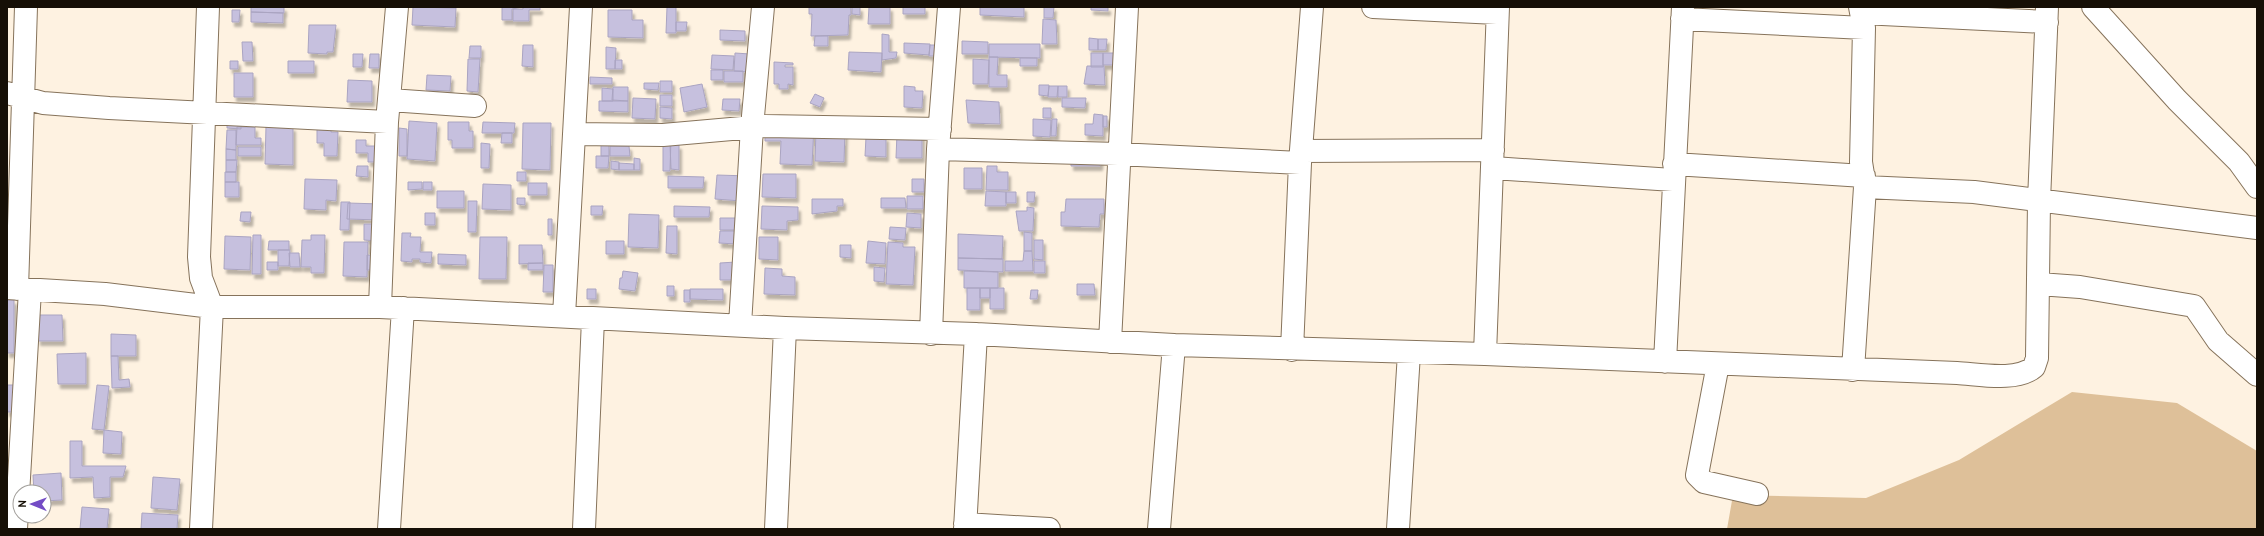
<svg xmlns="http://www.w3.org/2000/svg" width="2264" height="536" font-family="'PT Sans',sans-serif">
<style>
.green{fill:#dec099}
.building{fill:#c6c0de;stroke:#aaa4c1;filter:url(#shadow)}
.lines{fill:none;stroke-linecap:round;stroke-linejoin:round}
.minor-casing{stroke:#86735b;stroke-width:24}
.minor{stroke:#fff;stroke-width:22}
</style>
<defs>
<filter id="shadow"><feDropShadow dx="2.5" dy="4.5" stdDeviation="1" flood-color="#0004"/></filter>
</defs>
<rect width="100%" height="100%" fill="#fef2e1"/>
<path class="green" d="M2072,392L2177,403L2257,451V529H1727L1733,495L1866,498L1959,460Z"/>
<path class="building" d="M251,7H284V13L251,12Z
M413,7L456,8L455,27L412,25Z
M502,7H523L512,9V20H502Z
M523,7H540V10H529V21H513V9H523Z
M667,7H676V33H666Z
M809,7H851V15H849L848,35L811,36L812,14H809Z
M852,7H860V15L852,14Z
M869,7H890V24H868Z
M903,7H925V14H903Z
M980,7H1024V17L980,15Z
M1044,7H1054L1053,18H1044Z
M1091,7H1108V11L1091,10Z
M232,10H240L239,22H232Z
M608,10H632V20H643V38L608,37Z
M251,12L283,13V23L251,22Z
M1043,19L1056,20L1057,44H1042Z
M676,22H687L686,31H676Z
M309,25H336L333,52H327V54L308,53Z
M720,30L745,31V41L720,40Z
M882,34L889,35V52H897L896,58L882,60Z
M815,36H828V46H814Z
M1089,38L1098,39V50H1089Z
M1098,39H1107L1106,50H1098Z
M962,41L988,42V54H962Z
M242,42H252L253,61H243Z
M904,43L930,44L929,55L904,53Z
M989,44H1040V58L989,57Z
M523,45H533V67L522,66Z
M930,45H941L940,56H929Z
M470,46H481V58H469Z
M606,47L616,48L615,69H606Z
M849,52L882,53L881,72L848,70Z
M735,53L750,54L749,72L734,71Z
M1091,53H1103V67H1091Z
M1103,53H1114V65H1103Z
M353,54H363L362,67H353Z
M370,54H379V68H369Z
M712,55L734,56L733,70L711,69Z
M989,57H998L997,75H1007V87H989Z
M1020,58H1037V66H1020Z
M468,59H480L478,92L467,91Z
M973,59L989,60L988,84H973Z
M615,60H622V69H615Z
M230,61H238V69H230Z
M288,61H314V73H288Z
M774,62L793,63V65H785V67H793V85L788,84V89H779V84H774Z
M1087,66H1104L1105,85L1084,84Z
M711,70H723V80H711Z
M724,71H743V82H724Z
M234,73H253V97H234Z
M427,75L451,76L450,91L426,90Z
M590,77L612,78V84H590Z
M348,80L372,81V102H347Z
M660,81H672V92H660Z
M644,83H659L658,90L644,89Z
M702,84L707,107L684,112L680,88Z
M1039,85H1049L1048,96L1039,95Z
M904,86L915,87V91H923L922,108L904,107Z
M1049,86H1058L1057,97H1048Z
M1058,86H1067V97H1058Z
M613,87H628V101L612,100Z
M602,88L613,89V101H602Z
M815,94L824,98L820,107L810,103Z
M660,95H672V106H660Z
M633,98L656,99L655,119L632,118Z
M1062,98H1086L1085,108L1062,107Z
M723,99H740L739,111L722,110Z
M966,100L999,102L1000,124L968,123Z
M599,101H628V112L599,111Z
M660,107L672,108V119L660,118Z
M1043,108H1051V118H1043Z
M1094,114L1103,115V136L1085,135V124H1093Z
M1103,116H1107V127H1103Z
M227,117H241V129L227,128Z
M1033,119L1051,120L1050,137L1033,136Z
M1052,119H1057L1056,136H1051Z
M409,121L437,123L435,161L407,159Z
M448,122H469V131H473V148H452V140H448Z
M483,122L515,123L514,133H482Z
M523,123H551L550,170L522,169Z
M266,126L293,127V165L265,164Z
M765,126H814L812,165L780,164L781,141H765Z
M237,127H255V138H261V145H236Z
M317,127L331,128V132H338L337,156H324V143H317Z
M399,128L407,129V156H399Z
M227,130H236V150L226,149Z
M816,130H845L844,162L815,161Z
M502,133H512V143H501Z
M897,133L922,134V158H896Z
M671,137L670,171H663V145Z
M866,137H886V157L865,156Z
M356,140H366V146H378V162H368V153H356Z
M481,143L490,144L489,168H481Z
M670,144L679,145V170L671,169Z
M601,145H609V156H601Z
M610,146H629L630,156H610Z
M238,147H261V156H238Z
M226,149L236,150V160H226Z
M596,156H609L608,168H596Z
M1071,156H1101L1100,166H1071Z
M634,158L640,159V170H634Z
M226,160H237L236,172H226Z
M611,161L619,162V170L611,169Z
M619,163L634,164V170H619Z
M357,166H368V177L356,176Z
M987,166H997V172H1008V190H986Z
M964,168H982V189H964Z
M225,172H236V182H225Z
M517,172H526V181H517Z
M763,174H796V198L762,197Z
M717,175L749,176L741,201L715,199Z
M668,176L704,177L703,188H668Z
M305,179L337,180L336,201L326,200V210L304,209Z
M912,179H924V192H912Z
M225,182H239V197H225Z
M408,182H422V189L408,190Z
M423,182H432V190H423Z
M528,183H547V195H528Z
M483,184L511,185V210L482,209Z
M437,191H464V208H437Z
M986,191L1006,192V206H985Z
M1006,192H1016V203H1006Z
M1027,192H1035L1034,202H1027Z
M907,196H923V209H907Z
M517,198H525V205L517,204Z
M881,198H905L906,208H881Z
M812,199H843V206H837V211L812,214Z
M1066,199H1104V214H1100L1099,227L1061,226V212H1065Z
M468,201H477L476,232H468Z
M341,202H350L349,230H340Z
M348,203L381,204L380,220L347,219Z
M591,206H603L602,215H591Z
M674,206L710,207L709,217H674Z
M762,206L798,207V220L787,221V230L761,229Z
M1027,207L1034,208L1033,231H1019L1016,211H1027Z
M241,212H251L250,222L240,221Z
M425,213H435V225H425Z
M907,213L921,214V228L906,227Z
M629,214L659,215L658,248L628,247Z
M720,218H741V230H720Z
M548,219H552V235H548Z
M364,224H379L378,241L364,240Z
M667,226H677V254L666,253Z
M890,227L906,228L905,240L889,239Z
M720,231H736V244L719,243Z
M1024,232L1032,233V251H1024Z
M402,233H411L410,237H421L420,252H432L431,263L420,262V259H412V262L401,261Z
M958,234L1003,236L1002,259L958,258Z
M253,235H261V274H252Z
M311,235H325L324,273H311V267H301L302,240H311Z
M225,236L251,237L250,270L224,269Z
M480,237H507L506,279H479Z
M759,237H778V260L759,259Z
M1034,240H1043V260L1034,259Z
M269,241H289V250H268Z
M606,241H624V254H606Z
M868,241L886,243L885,264L866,263Z
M344,242H368L367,277L343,276Z
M888,242L903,243V247H915L913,285L886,284Z
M519,245H542L543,263L519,264Z
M840,245H851V258L840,257Z
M278,250H290L289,266H278Z
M1024,251H1032L1033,271H1005V261H1023Z
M289,253H299L300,267H290Z
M438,254L466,255V265L438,264Z
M367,255L379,256V270H367Z
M958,258L1003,259V272L958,270Z
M1034,261H1045V273H1034Z
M267,262H278V270H267Z
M736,262L737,280H720V263Z
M528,263H543V270H528Z
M544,265H553V292H543Z
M874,267L885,268L884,282L874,281Z
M765,268L782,269V276L795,277V295L764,294Z
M623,271L638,273L635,291L619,289L620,278H622Z
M964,271L998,272V288H964Z
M1077,284H1094L1095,295H1077Z
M667,286H674V296H667Z
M967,288H980V310H967Z
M980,288H990V298H980Z
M990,288H1004V309H990Z
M587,289H596V299H587Z
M690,289H723V300L690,299Z
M684,290H690V302H684Z
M1031,290H1038L1037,299H1030Z
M7,300H14V353H7Z
M38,315H62L63,341H38Z
M111,334L136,335V356H111Z
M86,353V384H58L57,354Z
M111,356H118L119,380L129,379L130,387L112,388Z
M7,385H14L13,412H7Z
M97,385L109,386L104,430L92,429Z
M104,430L122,432L121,454L103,453Z
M70,441H82V466H126L123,477H110V497L94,498L93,477L70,478Z
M61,473L62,500L44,501V492H34L33,475Z
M153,477L180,479L177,510L151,508Z
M82,507L109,509L107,529H80Z
M142,513L178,515L177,529H141Z"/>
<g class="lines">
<defs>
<path id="minor" d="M1373,7L1497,13
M2093,7L2177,100L2239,162L2257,187
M1862,13L2047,22
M1682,19L1864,28
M7,93L43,103L109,108L387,122
M390,100L475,106
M574,134L663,135L765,126L940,129
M938,149L1118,154L1300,163
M1301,151L1493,150
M1674,164L1864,176
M1493,168L1673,180
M1865,187L1974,192L2257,228
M2039,284L2080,287L2194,306L2218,341L2257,375
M7,288L105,294L212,307H380L785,328L976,334L1174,345L1485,354L1957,373C1978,374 2017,382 2034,367L2037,358L2039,201L2047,7
M17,289L26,7
M380,307L387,122L397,7
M564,316L581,7
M740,325L752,127L763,7
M931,334L938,149L949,7
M1110,342L1127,7
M1292,350L1300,163L1312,7
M1485,354L1498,7
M1665,362L1683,7
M1718,364L1697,475L1704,482L1757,494
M1853,370L1865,187L1861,162L1864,28L1860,7
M965,524L1049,529
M16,529L30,290
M201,529L212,307L201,278L199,257L208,7
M389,529L403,308
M584,529L593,319
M776,529L785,328
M965,529L976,334
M1159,529L1174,345
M1398,529L1409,353"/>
</defs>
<use href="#minor" class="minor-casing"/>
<use href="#minor" class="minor"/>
</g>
<rect width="2264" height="536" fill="none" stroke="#160f06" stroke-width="16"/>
<g transform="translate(32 504) rotate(271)"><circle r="19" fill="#ffffff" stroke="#a29f9b"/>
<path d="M0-3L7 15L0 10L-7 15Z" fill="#744cc5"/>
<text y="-6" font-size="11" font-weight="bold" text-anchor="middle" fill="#160f06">N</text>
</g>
</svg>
